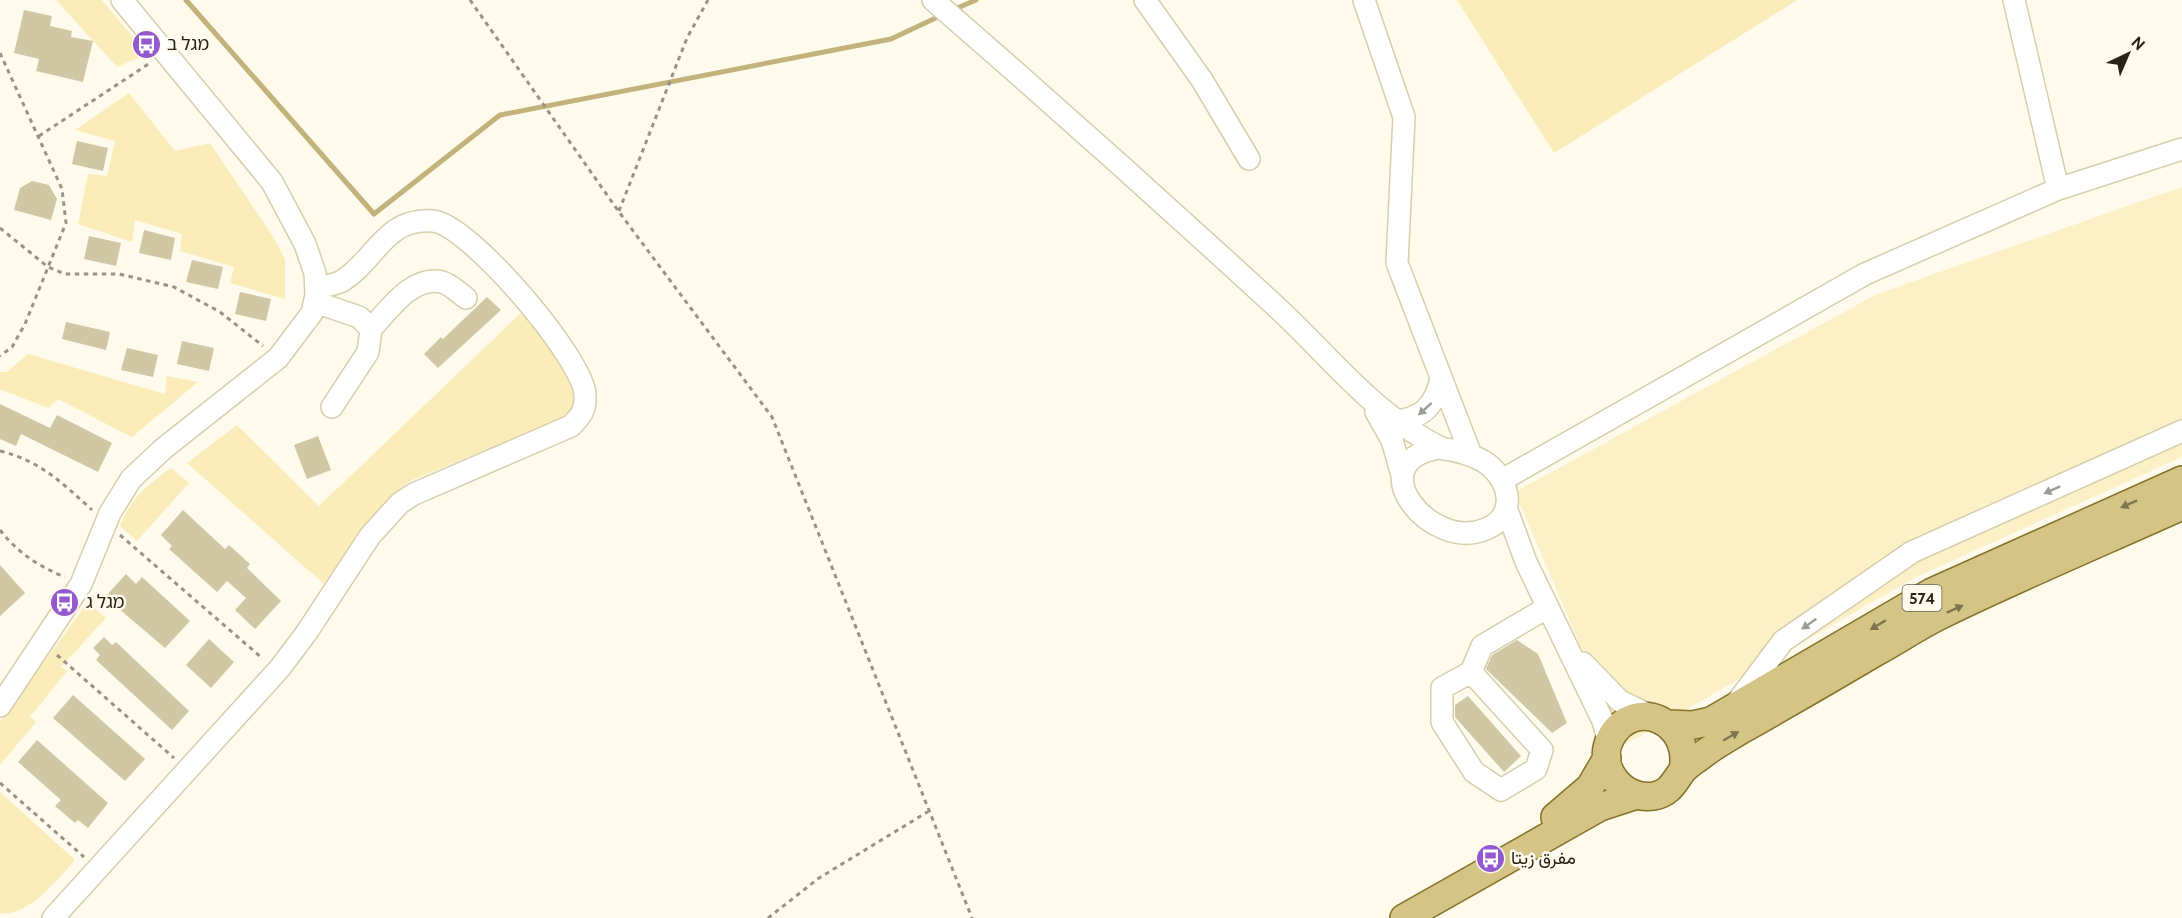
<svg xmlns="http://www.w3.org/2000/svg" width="2182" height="918" font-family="Cabin,Vazirmatn,'Noto Sans Hebrew',sans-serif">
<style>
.built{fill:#fcf1c6}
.green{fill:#fbedb9}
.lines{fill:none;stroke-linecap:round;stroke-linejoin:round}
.stream{stroke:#c2b37c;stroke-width:5}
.building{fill:#d0c7a5}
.minor-casing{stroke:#d7ceac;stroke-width:24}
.major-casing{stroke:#857229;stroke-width:30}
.path{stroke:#979386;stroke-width:3;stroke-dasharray:4.5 4.5;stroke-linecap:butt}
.minor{stroke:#fff;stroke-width:21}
.major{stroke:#d4c485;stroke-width:27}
.oneway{fill:#9e9c96}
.oneway2{fill:#7e744e}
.labels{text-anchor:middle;stroke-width:5;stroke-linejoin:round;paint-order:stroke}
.shield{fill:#fefaec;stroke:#686456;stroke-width:1.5}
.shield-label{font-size:16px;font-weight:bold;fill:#272316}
.poi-label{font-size:18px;fill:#272316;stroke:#fefaec;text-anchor:start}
</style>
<rect width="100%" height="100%" fill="#fefaec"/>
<path class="built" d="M2182,187V457L1916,577L1623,746L1515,492L1877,294Z"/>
<path class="green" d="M56,0H102L147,54L117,67Z
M1457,0H1797L1554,153Z
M129,93L175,151L210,143L272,235L285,259V299L230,283L234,267L180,251L182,234L135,220L132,242L78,224L88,174L107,176L115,141L75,130Z
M524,310C539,330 583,377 576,403C574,408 568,414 564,418L410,481C372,509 350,546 324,584L187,463L237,425L319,506Z
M28,354L165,394L167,376L198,382L132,437L58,399L48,408L0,389V372H7Z
M171,468L189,483L137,541L120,526C130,499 148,484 171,468Z
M88,602L106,618L61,667L67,671L30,717L36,722L0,765V722Z
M0,792L75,860C59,878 27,918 0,913Z"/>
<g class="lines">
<path class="stream" d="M186,0L374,214L500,115L891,39L942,15
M953,10L976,0"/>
</g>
<path class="building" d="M24,10L52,16L50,26L72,31L71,37L93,41L83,82L36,71L39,59L14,53Z
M77,141L108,148L103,171L72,164Z
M32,181L49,185L57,199L51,220L14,210L20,188Z
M144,230L175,238L171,260L139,253Z
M89,236L121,243L116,266L84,259Z
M192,260L223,267L218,289L186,282Z
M240,292L271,299L266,321L235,314Z
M487,297L501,310L438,368L424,354L441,337L443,339Z
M66,322L110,332L106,350L62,339Z
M182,341L214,348L209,371L177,364Z
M127,348L158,355L153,377L121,370Z
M0,404L50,428L57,415L112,443L98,472L21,434L16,446L0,439Z
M318,436L331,470L307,479L294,445Z
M183,510L225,549L229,545L250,564L247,568L281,601L255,629L235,610L246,598L227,581L217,592L169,549L172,546L161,535Z
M0,565L25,593L0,616Z
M126,574L136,584L142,577L190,621L165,648L105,597Z
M104,637L112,645L116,642L189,711L172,730L96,660L100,655L93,648Z
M209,639L234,662L211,688L186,665Z
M1517,640L1538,654L1567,723L1552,733L1486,669L1492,655Z
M73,695L145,759L125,781L53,718Z
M1468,696L1521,756L1504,772L1455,717V705Z
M37,740L108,803L88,828L78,820L75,823L55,806L61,800L18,762Z"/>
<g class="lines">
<defs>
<path id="minor" d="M933,0C1047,99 1159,199 1270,301C1328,353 1370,413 1441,448
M1145,0L1202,80L1249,159
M1364,0L1404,117L1397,263L1471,455
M2014,0L2058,189
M315,302L359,317L371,329L368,352L332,407
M371,329C389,310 412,275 442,282C450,284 459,293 466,298
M1376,412L1392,440L1402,475
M1393,421C1421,420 1436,405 1441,378
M1439,448C1454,450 1469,453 1483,461C1509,477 1520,515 1486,529C1431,553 1357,462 1439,448Z
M1502,480L1865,274L2058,189L2182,149
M1507,510L1526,562L1603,721L1609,743
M1583,663L1620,701L1655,718
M1471,672L1442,688V722L1474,772L1501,790L1536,769L1542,750L1471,672L1482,646L1548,607
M1738,701L1783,641L1912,552L2182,431
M0,706L81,584L110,513L131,479L163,449L278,358L312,313L316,295L315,273L305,244L272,182L122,0
M53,918L280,668L307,632L370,536L400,503L414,494L571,426C581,416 586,410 585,395C584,359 469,224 433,221C385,217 376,260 342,281C335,285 324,286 316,288"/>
<path id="major" d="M1669,724L1693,725L1711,721L1932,592L2182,480
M1683,770C1692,721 1635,696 1611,737C1595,766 1622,801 1654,796C1670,793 1674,782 1683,770C1688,765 1695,760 1701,756C1713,746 1728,738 1743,729C1787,704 1832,678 1876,652C1898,640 1920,625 1943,614C2021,576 2102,542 2182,506
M1555,817L1590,787L1607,758
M1404,918L1600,807L1637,795"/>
</defs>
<use href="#minor" class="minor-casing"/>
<use href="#major" class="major-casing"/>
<path class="path" d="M470,0L619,212L772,417L972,918
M0,53L62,189L66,223L25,324L12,347L0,356
M39,136L150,63
M619,211L687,38L708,0
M0,228L48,267L65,274H119L174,287L220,312L263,346
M0,451C41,461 62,483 92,510
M0,530C18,553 38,566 65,577
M120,535L262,658
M57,655L174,758
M0,783L84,857
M768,918L819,878L929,811"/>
<use href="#minor" class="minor"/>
<use href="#major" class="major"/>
</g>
<defs><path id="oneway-solid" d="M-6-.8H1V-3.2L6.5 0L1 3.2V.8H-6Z" transform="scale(1.5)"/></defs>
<g class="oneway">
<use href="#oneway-solid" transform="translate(1425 409) rotate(138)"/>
<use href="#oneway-solid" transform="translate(2052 490) rotate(156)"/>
<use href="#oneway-solid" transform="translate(1809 624) rotate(145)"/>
</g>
<g class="oneway2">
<use href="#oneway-solid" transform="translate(2129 504) rotate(156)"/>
<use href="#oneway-solid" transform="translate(1955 609) rotate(-24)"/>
<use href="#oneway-solid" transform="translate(1878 625) rotate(149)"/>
<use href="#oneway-solid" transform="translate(1731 736) rotate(-30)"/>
</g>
<defs>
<symbol id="bus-disc" viewBox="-11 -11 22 22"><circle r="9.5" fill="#9458cf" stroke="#fefaec"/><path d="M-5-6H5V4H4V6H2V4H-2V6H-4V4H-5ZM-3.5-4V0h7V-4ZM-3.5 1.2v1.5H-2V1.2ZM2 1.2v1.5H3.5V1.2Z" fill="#fff"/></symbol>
</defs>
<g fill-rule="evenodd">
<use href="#bus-disc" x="130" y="28" width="33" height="33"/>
<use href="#bus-disc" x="48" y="586" width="33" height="33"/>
<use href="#bus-disc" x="1474" y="842" width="33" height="33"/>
</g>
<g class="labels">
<rect class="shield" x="1902.5" y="585" width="39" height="26" rx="4.5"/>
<g class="shield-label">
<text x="1922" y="604">574</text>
</g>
<g class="poi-label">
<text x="167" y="50">מגל ב</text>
<text x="86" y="608">מגל ג</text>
<text x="1511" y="864">مفرق زيتا</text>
</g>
</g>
<g transform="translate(2128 54) rotate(44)" stroke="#fefaec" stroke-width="4.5" paint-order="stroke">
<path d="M0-4.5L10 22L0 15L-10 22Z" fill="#272316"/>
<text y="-9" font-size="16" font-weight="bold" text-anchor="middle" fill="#272316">N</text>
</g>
</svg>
